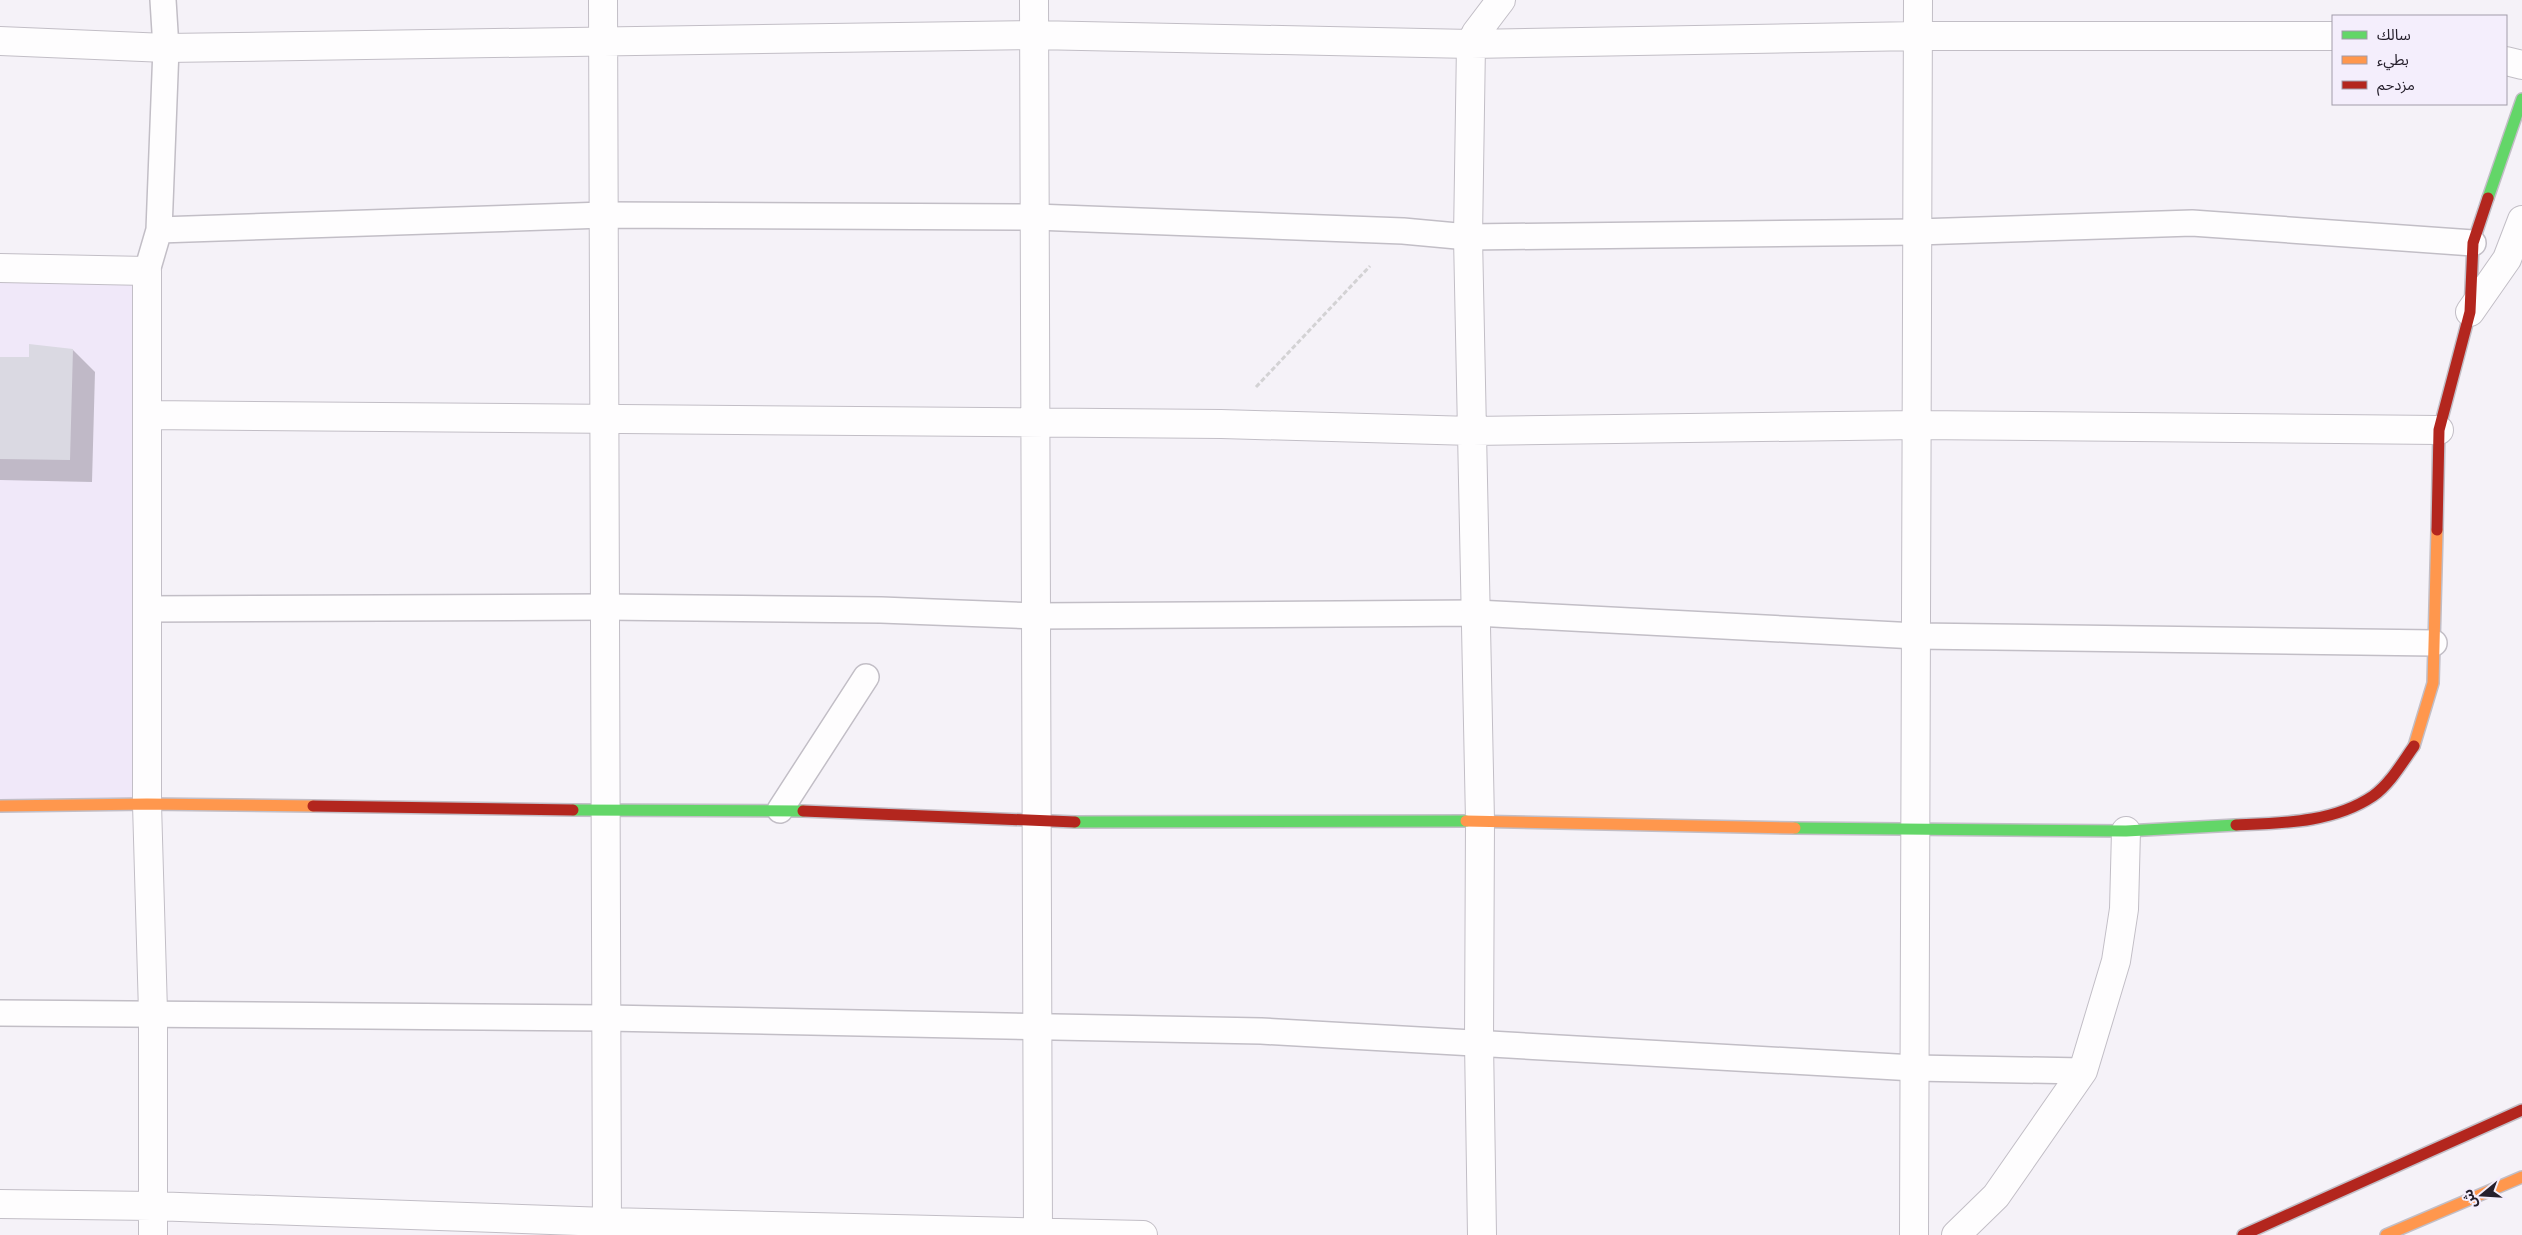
<svg xmlns="http://www.w3.org/2000/svg" width="2522" height="1235" font-family="'Public Sans','Noto Sans Arabic',sans-serif">
<style>
.built{fill:#f0e8f9}
.shadow{fill:#0003}
.building{fill:#dad9e2}
.lines{fill:none;stroke-linecap:round;stroke-linejoin:round}
.lane-casing{stroke:#c2bec6;stroke-width:28}
.street-casing{stroke:#c2bec6;stroke-width:30}
.fast-casing{stroke:#c2bec6;stroke-width:14}
.slow-casing{stroke:#c2bec6;stroke-width:14}
.jam-casing{stroke:#c2bec6;stroke-width:14}
.path{stroke:#d3d2d4;stroke-width:3;stroke-dasharray:5 2.5;stroke-linecap:butt}
.lane{stroke:#fefdfe;stroke-width:25}
.street{stroke:#fefdfe;stroke-width:28}
.fast{stroke:#63d668;stroke-width:11}
.slow{stroke:#ff974d;stroke-width:11}
.jam{stroke:#b3261e;stroke-width:11}
</style>
<rect width="100%" height="100%" fill="#f5f2f8"/>
<path class="built" d="M147,271V804L0,803V272Z"/>
<path class="shadow" d="M73,350L95,372L92,482L0,480V358L31,359Z"/>
<path class="building" d="M29,344L73,349L70,460L0,459V357H29Z"/>
<g class="lines">
<defs>
<path id="lane" d="M159,230L604,215L1035,217L1403,231L1468,237L1917,232L2192,223L2473,243
M147,271L159,230L166,48L163,0
M147,609L605,607L881,610L1036,616L1476,613L1916,636L2434,643
M780,810L866,677
M0,1013L607,1018L1261,1031L1914,1068L2083,1071"/>
<path id="street" d="M603,0L607,1235
M1034,0L1038,1235
M0,41L166,48L1034,35L1471,44L1918,36H2333
M2506,61L2522,65
M0,268L147,271V804L153,1012V1235
M2470,312L2507,259L2522,220
M147,415L1221,424L1472,431L1917,425L2439,430
M0,1204L152,1206L607,1222L1143,1235
M1482,1235L1479,1042L1480,821L1468,237L1471,44L1476,33L1501,0
M1914,1235L1918,0
M1956,1235L1996,1196L2083,1071L2116,961L2124,909L2126,831"/>
<path id="fast" d="M2488,198L2522,99
M573,810L803,811
M1075,822L1466,821
M1795,828L2126,831L2236,825"/>
<path id="slow" d="M2414,746L2433,683L2437,530
M0,806L147,804L313,806
M1466,821L1795,828
M2386,1235L2522,1177"/>
<path id="jam" d="M2437,530L2439,430L2470,312L2473,243L2488,198
M313,806L573,810
M803,811L1075,822
M2236,825C2282,823 2333,823 2373,796C2390,784 2402,763 2414,746
M2243,1235L2522,1110"/>
</defs>
<use href="#lane" class="lane-casing"/>
<use href="#street" class="street-casing"/>
<use href="#fast" class="fast-casing"/>
<use href="#slow" class="slow-casing"/>
<use href="#jam" class="jam-casing"/>
<path class="path" d="M1256,387L1370,266"/>
<use href="#lane" class="lane"/>
<use href="#street" class="street"/>
<use href="#fast" class="fast"/>
<use href="#slow" class="slow"/>
<use href="#jam" class="jam"/>
</g>
<rect x="2332" y="15" width="175" height="90" fill="#f4eefc" stroke="#a29ca9"/>
<rect x="2342" y="31" width="25" height="8" fill="#63d668" stroke="#a29ca9"/>
<text x="2377" y="40" font-size="15" fill="#26202c">سالك</text>
<rect x="2342" y="56" width="25" height="8" fill="#ff974d" stroke="#a29ca9"/>
<text x="2377" y="65" font-size="15" fill="#26202c">بطيء</text>
<rect x="2342" y="81" width="25" height="8" fill="#b3261e" stroke="#a29ca9"/>
<text x="2377" y="90" font-size="15" fill="#26202c">مزدحم</text>
<g transform="translate(2482 1195) rotate(252)" stroke="#f4eefc" stroke-width="4" paint-order="stroke">
<path d="M0-4L9 19L0 12L-9 19Z" fill="#26202c"/>
<text y="-8" font-size="14" font-weight="bold" text-anchor="middle" fill="#26202c">ش</text>
</g>
</svg>
